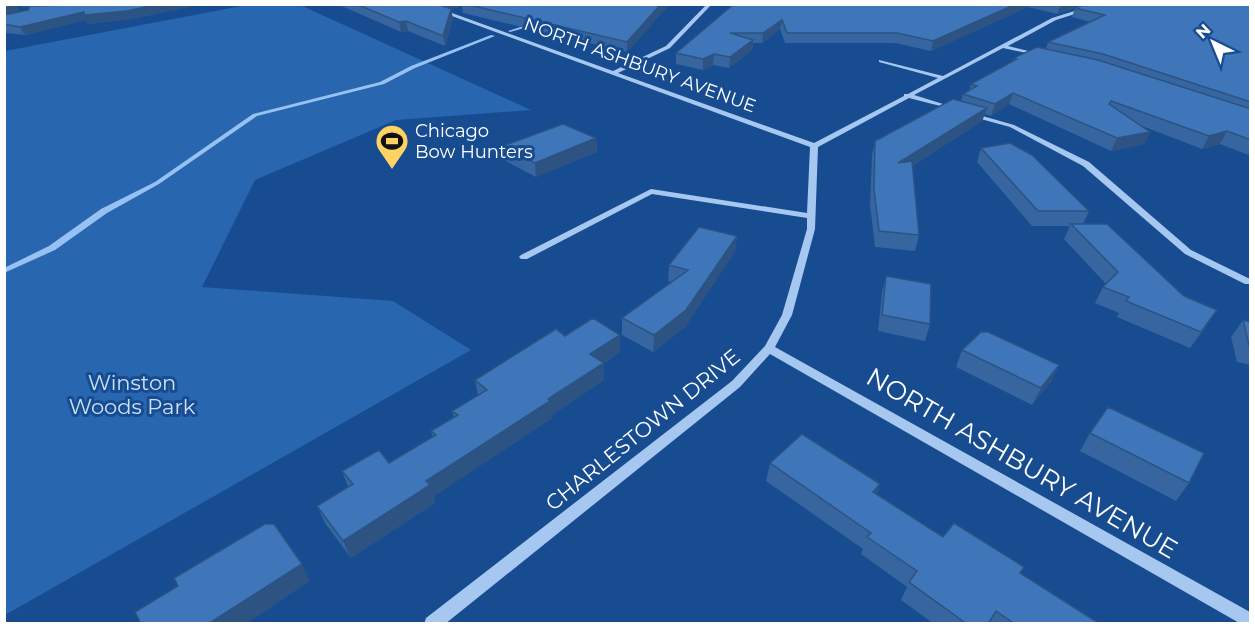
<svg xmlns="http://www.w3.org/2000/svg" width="1255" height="628" font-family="Montserrat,sans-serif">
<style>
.green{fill:#2966b0}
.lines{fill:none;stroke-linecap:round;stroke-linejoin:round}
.stream{fill:#97c1f3;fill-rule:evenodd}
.minor{fill:#a5c7f0;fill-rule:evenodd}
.wall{fill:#36659f;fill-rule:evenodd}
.shaded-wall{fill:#2c5382}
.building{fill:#3f76b9;stroke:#2c5382;stroke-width:1.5}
.labels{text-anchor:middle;stroke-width:6;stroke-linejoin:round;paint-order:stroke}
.far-street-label{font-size:18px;fill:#fff;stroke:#174c91}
.far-poi-label{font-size:18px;fill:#fff;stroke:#174c91;text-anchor:start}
.park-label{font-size:21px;fill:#cbe1fb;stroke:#174c91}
.street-label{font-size:21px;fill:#fff;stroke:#174c91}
.near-street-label{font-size:26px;fill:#fff;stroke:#174c91}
</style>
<rect width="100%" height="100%" fill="#174c91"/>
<path class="green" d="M252,4L300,5L531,110L396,120L255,180L202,287L393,301L471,350L5,615V51Z"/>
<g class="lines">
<path class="stream" d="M533,23L535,25L510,32L508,31Z
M491,35L495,36L415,68L384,84L257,116L159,184L107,213L55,250L4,273V268L49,246L101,209L155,182L253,114L380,82L411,66Z"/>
<path class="minor" d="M427,4L613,71L666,46L707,4H712L670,48L618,73L814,143L904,96V94H908L938,78L879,62V60L943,76L1052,18L1097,4H1106L1056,20L1008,46L1041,54V56L1003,48L914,95L956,108V110L909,98L818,147L815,229L792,315L775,347L1250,612V624H1241L770,354L740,387L445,624H424L426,618L732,381L765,346L782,315L807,229V218L652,194L527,259H521L519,257L521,255L651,189L807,213L810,147L419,4Z
M972,113L1014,125L1089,162L1191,250L1250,279V284H1245L1185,254L1083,166L1010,127L970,116L969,115Z"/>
</g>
<path class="wall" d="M4,4H203L131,19L88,24L86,20L25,35L4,33ZM17,6L29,7L28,10L20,12Z
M337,4H671L667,7L627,52L463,13L462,6L451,9L453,19L445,46L408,31L401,32Z
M734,4H1251V156L1220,144L1202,149L1142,126L1150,132L1144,144L1111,151L1009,104L991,116L985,114L982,121L912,166L919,235L915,251L875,247L870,204L872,155L875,141L961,101L963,94L969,91L971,84L1013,61L1014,58L1046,49L1048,42L1090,22L1072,17L1075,8L1057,14L1028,7L931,51L895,43H785L780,29L762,43H753L752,50L729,68L713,65L703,70L676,64V53Z
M596,138L597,152L536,177L504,160L503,146Z
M981,148L1089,211L1083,224L1207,326L1190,348L1117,317L1119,313L1095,303L1103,287L1106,284L1064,239L1070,226H1032L977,162Z
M737,236L735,251L685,327L653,352L622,335V318L672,282L668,281L669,265Z
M886,276L930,324L925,341L878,331L882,292Z
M1243,320L1251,322V365L1237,362L1231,337Z
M565,336L620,352L604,363V380L552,415V418L434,496L435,503L351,558L325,523L317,506L348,487L342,471L389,463L433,437L431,431L454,418L452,411L478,396L475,380Z
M962,350L1059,365L1051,382L1032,405L956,367Z
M1090,433L1189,483L1176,501L1080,451Z
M770,463L880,484L877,494L943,537L1020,573L1100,624H934L901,600L907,587L861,554L863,549L766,481Z"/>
<path class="shaded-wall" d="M159,4H203L131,19L88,24L86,20L25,35L20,27L84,12Z
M448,4H462V6L449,10Z
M661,4H671L667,7L627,52V42Z
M1016,4H1028V7L931,51L933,41Z
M1088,4L1057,14L1061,5Z
M17,5L21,14L4,18V8Z
M451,9L453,19L445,46L443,36Z
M782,20L780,29L762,43L763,33Z
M406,21L408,31L401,32L399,22Z
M753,40L752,50L729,68L730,57Z
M714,54L713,65L703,70V59Z
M1013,93L1009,104L991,116L995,104Z
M987,108L982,121L894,177L898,163Z
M1227,131L1220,144L1202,149L1209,136Z
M1150,132L1144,144L1111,151L1117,138Z
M596,138L597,152L536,177L535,163Z
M737,236L735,251L685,327L653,352L654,335Z
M1217,310L1207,326L1190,348L1201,332Z
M620,335V352L591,371L590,354Z
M604,363V380L552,415V418L434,496L435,503L351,558L343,541L426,481Z
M1059,365L1051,382L1032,405L1041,388Z
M880,484L874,502L873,492Z
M302,564L310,581L246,624H208Z"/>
<path class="building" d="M4,4H6L17,5L4,8Z
M96,4H159L127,11L84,15V12L20,27L4,24V15L28,10L30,6Z
M356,4H438L451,9L443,36L406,21L399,22Z
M465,4H661L627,42Z
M734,4H1016L933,41L897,33H787L782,20L763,33H730L753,40L730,57L714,54L703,59L676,53Z
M1086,4H1251V102L1103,54L1048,42L1105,15L1075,8Z
M1037,47L1098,60L1251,109V140L1227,131L1209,136L1111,101L1109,104L1150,132L1117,138L1013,93L995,104L963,94L977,86L971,84L1017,59L1014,58Z
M953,99L987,108L898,163L912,161L919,235L879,231L874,189L875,141Z
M563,124L596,138L535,163L503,146Z
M1010,143L1032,155L1089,211H1038L981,148Z
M1071,224H1107L1184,296L1217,310L1201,332L1126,301L1129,297L1103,287L1118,272Z
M699,227L737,236L686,310L654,335L622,318L688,270L669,265Z
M886,276L931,284L930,324L882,315Z
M593,318L620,335L590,354L604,363L548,399L550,401L426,481L430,485L343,541L317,506L353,484L342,471L379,450L389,463L436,435L431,431L458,415L452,411L487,390L475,380L556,329L565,336Z
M1243,320L1251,322V345H1249Z
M981,332H988L1059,365L1041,388L962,350Z
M1108,407L1204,453L1189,483L1090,433Z
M802,434L880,484L873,492L943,537L954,523L1024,567L1020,573L1100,624H1015L996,611L988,624H967L909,582L917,571L867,537L871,533L770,463Z
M265,524H274L302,564L208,624H141L135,612L178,586L174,578Z"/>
<defs>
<symbol id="stadium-pin" viewBox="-11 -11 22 30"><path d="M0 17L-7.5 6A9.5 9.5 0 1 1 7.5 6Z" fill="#ffd264" stroke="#174c91"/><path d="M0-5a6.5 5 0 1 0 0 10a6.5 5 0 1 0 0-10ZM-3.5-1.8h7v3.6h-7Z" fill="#111"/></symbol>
</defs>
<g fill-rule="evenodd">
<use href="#stadium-pin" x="373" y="122" width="38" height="52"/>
</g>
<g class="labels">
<g class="far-street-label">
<text transform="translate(640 65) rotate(20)" y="6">NORTH ASHBURY AVENUE</text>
</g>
<g class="far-poi-label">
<text x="415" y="137">Chicago<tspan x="415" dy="21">Bow Hunters</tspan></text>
</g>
<g class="park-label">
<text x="132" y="390">Winston<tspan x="132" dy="24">Woods Park</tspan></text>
</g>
<g class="street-label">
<text transform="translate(643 430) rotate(-39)" y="7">CHARLESTOWN DRIVE</text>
</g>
<g class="near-street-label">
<text transform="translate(1022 463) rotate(30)" y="9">NORTH ASHBURY AVENUE</text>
</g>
</g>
<rect width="1255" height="628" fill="none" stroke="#ffffff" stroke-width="12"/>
<g transform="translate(1213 42) rotate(317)" stroke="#174c91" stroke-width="4.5" paint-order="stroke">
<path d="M0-4.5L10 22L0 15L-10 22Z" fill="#ffffff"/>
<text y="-9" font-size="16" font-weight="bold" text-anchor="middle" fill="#ffffff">N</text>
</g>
</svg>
